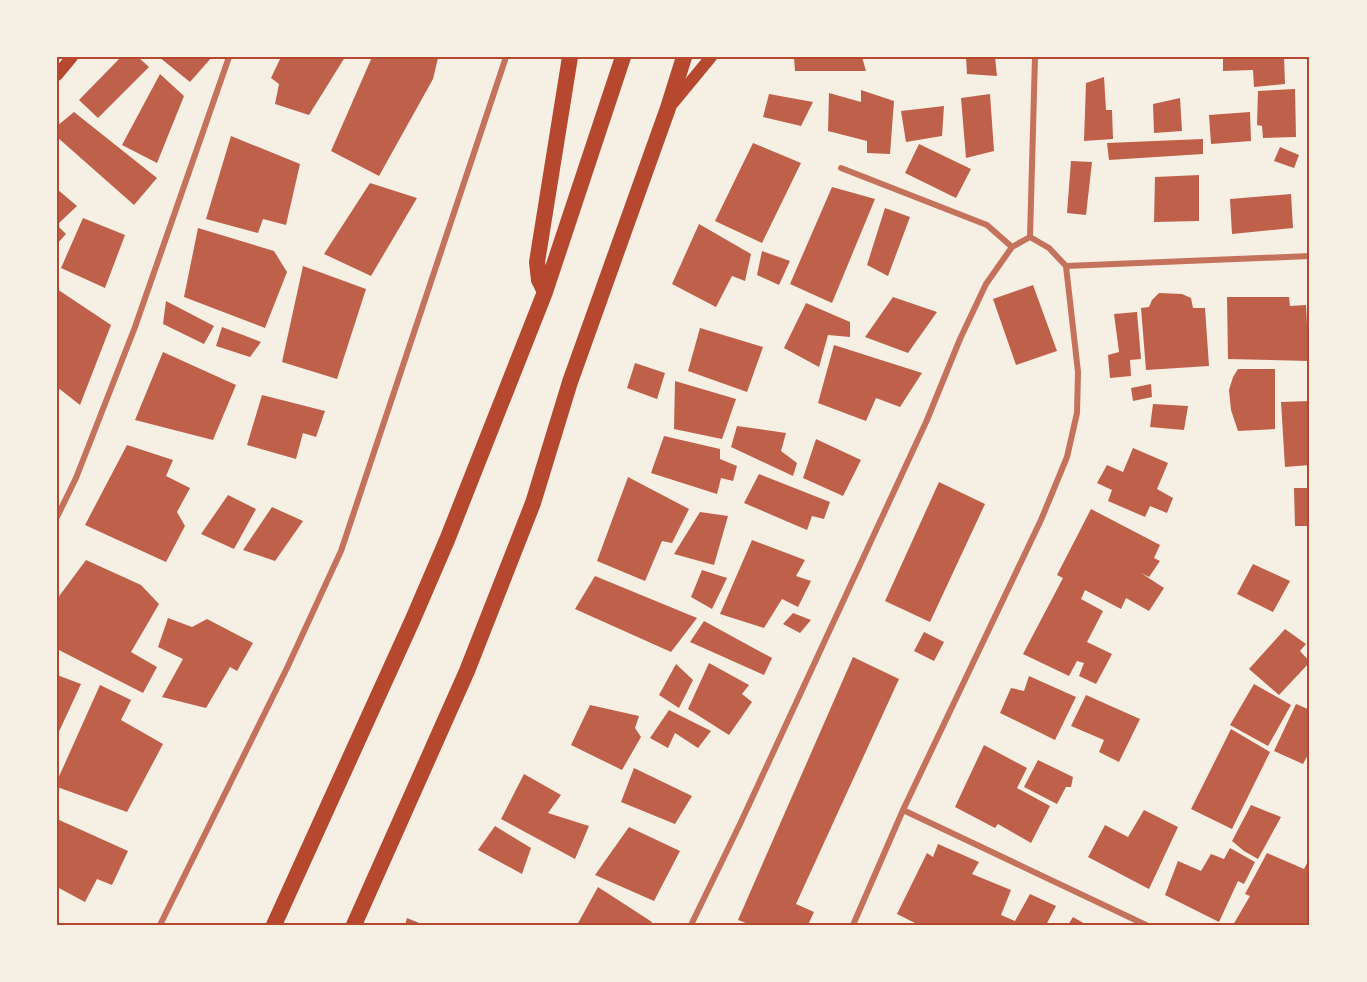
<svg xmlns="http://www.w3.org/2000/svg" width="1367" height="982" font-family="'Noto Sans',sans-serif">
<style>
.building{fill:#bf614a}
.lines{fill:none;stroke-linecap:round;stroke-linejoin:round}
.minor{stroke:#c5725c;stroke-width:6}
.secondary{stroke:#b5482f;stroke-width:12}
.trunk{stroke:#b5482f;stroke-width:16}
.neatline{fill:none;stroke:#b5482f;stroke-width:2}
</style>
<rect width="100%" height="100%" fill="#f6efe4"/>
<path class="building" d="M121,57H138L149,67L98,118L79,100Z
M159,57H212L190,82Z
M281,57H345L309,115L275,104L279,84L271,78Z
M372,57L438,58L433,79L379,176L331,151Z
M794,57H862L866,71H795Z
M966,57H995L997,76L967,74Z
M1223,57H1284L1285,84L1254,87L1253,70L1223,71Z
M160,74L184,96L157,163L122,145Z
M1104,77L1106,110H1112L1113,139L1084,141L1086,83Z
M1295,89L1296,137L1263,138L1262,126L1257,125L1258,91Z
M861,90L894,101L890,154L867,153V141L828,131L829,93L861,102Z
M769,94L813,102L801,126L763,117Z
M990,94L994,151L966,158L961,98Z
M1180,98L1182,131L1154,133L1153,104Z
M944,106L942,136L906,142L901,111Z
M74,112L157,178L134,205L57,137V126Z
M1250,112L1251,141L1211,144L1209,115Z
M231,136L300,164L286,225L263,219L258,233L206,219Z
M1203,139V154L1109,160L1107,143Z
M753,143L801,163L762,243L715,221Z
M919,144L971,169L956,198L905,173Z
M1280,147L1299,155L1294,168L1274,161Z
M1071,161L1092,162L1086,215L1067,213Z
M1199,175V221L1154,222L1155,177Z
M370,183L417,198L371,276L324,254Z
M832,187L875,199L832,303L790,284Z
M57,189L77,206L57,225Z
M1291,194L1293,228L1232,234L1230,199Z
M885,208L910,217L888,276L867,265Z
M83,218L125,235L105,288L61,268Z
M699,224L751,254L745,281L732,276L716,307L672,284Z
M57,225L66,234L57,244Z
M198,228L274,251L287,272L265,328L184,297Z
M762,251L790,261L779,285L757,275Z
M303,266L366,289L337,379L282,362Z
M1033,285L1057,351L1016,365L993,299Z
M57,289L111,325L80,405L57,387Z
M1159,293L1182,294L1191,298L1193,308H1205L1209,366L1146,370L1141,308L1149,307L1152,300Z
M893,297L937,312L908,353L865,337Z
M1227,297H1289L1290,306L1306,305L1309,361L1228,359Z
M166,301L214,326L204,344L163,324Z
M806,303L850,322V337L828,335L819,367L784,348Z
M1137,312L1141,359L1130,360L1131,376L1110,378L1108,355L1119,352L1114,314Z
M222,327L261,342L250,357L216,346Z
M700,328L763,347L747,392L688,371Z
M834,345L922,373L900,407L876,398L866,421L818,403Z
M163,352L236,385L213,440L135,420Z
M635,363L665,373L657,399L627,388Z
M1238,369H1275V429L1238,431L1231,410L1229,390L1233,377Z
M675,381L736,399L722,439L674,429Z
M1151,384L1152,397L1133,401L1131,388Z
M262,395L325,411L316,437L303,433L296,459L247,445Z
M1310,401V465L1285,467L1281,402Z
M1153,404L1188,406L1184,430L1150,427Z
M737,426L786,433L781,451L797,463L793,476L731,447Z
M664,436L720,449V459L737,466L733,481L721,478L717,494L651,473Z
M816,439L861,460L843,496L803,478Z
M127,445L173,460L166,476L190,488L177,512L185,526L166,562L85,525Z
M1133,448L1168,463L1157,489L1173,498L1167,513L1150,506L1145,517L1108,501L1112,490L1097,483L1107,465L1123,472Z
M759,474L830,502L824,519L812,516L807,530L744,503Z
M628,477L689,509L672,543L662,541L645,581L597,561Z
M939,482L985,504L930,622L885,601Z
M1294,488H1310V526H1295Z
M228,495L256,509L234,549L201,534Z
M272,507L303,521L275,561L243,550Z
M1091,509L1160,545L1154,558L1160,561L1149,577L1141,573L1164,588L1149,611L1126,598L1121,609L1085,590L1081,599L1103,611L1087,642L1112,654L1096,684L1079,676L1084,663L1077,661L1069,676L1023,654L1063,578L1057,575Z
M700,512L728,516L714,565L674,554Z
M752,540L805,560L796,576L811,581L798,607L782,599L764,628L720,614Z
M86,560L141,585L159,604L131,652L157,667L143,693L57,649V599Z
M1253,564L1290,581L1273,612L1237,594Z
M702,570L727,578L712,609L691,597Z
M595,576L697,618L671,652L575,609Z
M793,613L811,620L800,633L783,624Z
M168,618L192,627L207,619L253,643L237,671L230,667L206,708L162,697L183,659L158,647Z
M704,621L772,658L764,675L690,642Z
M1285,629L1306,644L1300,651L1310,662L1279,695L1249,669Z
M924,632L944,642L934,661L914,651Z
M853,657L899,679L796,904L814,912L808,925H751L738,920Z
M709,663L749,685L742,694L752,702L729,735L688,709Z
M676,664L693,680L679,708L659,695Z
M57,675L81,684L57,736Z
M1029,676L1076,697L1055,740L1000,713L1011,688L1024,691Z
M1254,684L1291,705L1268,746L1230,725Z
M100,685L131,700L121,720L163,744L127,812L57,787V781Z
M1086,695L1140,719L1119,762L1099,752L1104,740L1071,726Z
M1296,704L1310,710V751L1303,764L1274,751Z
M590,705L639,716L635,728L641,737L622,770L571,745Z
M669,710L711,731L698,748L675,733L668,748L650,738Z
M1231,729L1270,752L1232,829L1191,809Z
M984,745L1027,768L1017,788L1050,806L1031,843L998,824L995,828L955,807Z
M1038,760L1073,777L1071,787H1066L1057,804L1024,787Z
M634,768L692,796L675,824L621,802Z
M524,774L561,795L548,813L589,826L575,859L501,819Z
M1251,805L1281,817L1258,859L1244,851L1232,841Z
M1144,810L1178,827L1149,889L1088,857L1105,825L1128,837Z
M57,819L128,851L112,885L97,879L85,902L57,887Z
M495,826L531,848L522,874L478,850Z
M629,827L680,851L654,901L595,875Z
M938,844L979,862L972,874L1011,890L1001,915L1015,921L1030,894L1056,906L1046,925H919L897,914L927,853L933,857Z
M1230,848L1255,862L1244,884L1238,881L1219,922L1165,895L1178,861L1201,871L1211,854L1224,859Z
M1267,853L1304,869L1307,863L1310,864V925H1233L1250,896L1245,894Z
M598,887L652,922L650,925H577Z
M1073,917L1087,925H1068Z
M407,918L424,925H405Z"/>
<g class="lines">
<path class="minor" d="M841,168L987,225L1012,247
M1030,237L1035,57
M1066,266L1310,256
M57,517L76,478L135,327L229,57
M903,810L1146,925
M160,925L287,668L341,551L506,57
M691,925L740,824L927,420L960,339L986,284L1012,247L1030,237
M853,925L903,810L1041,520L1067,457L1077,413L1078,372L1066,266L1049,248L1030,237"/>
<path class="secondary" d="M57,75L72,57
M673,103L711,57"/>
<path class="trunk" d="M545,292L539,280L537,262L570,57
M274,925L413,619L447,540L545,292L623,57
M354,925L467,671L533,503L570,382L668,108L684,57"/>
</g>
<rect width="1367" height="982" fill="none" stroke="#f6efe4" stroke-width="117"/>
<rect x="58" y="58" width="1250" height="866" class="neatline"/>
</svg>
